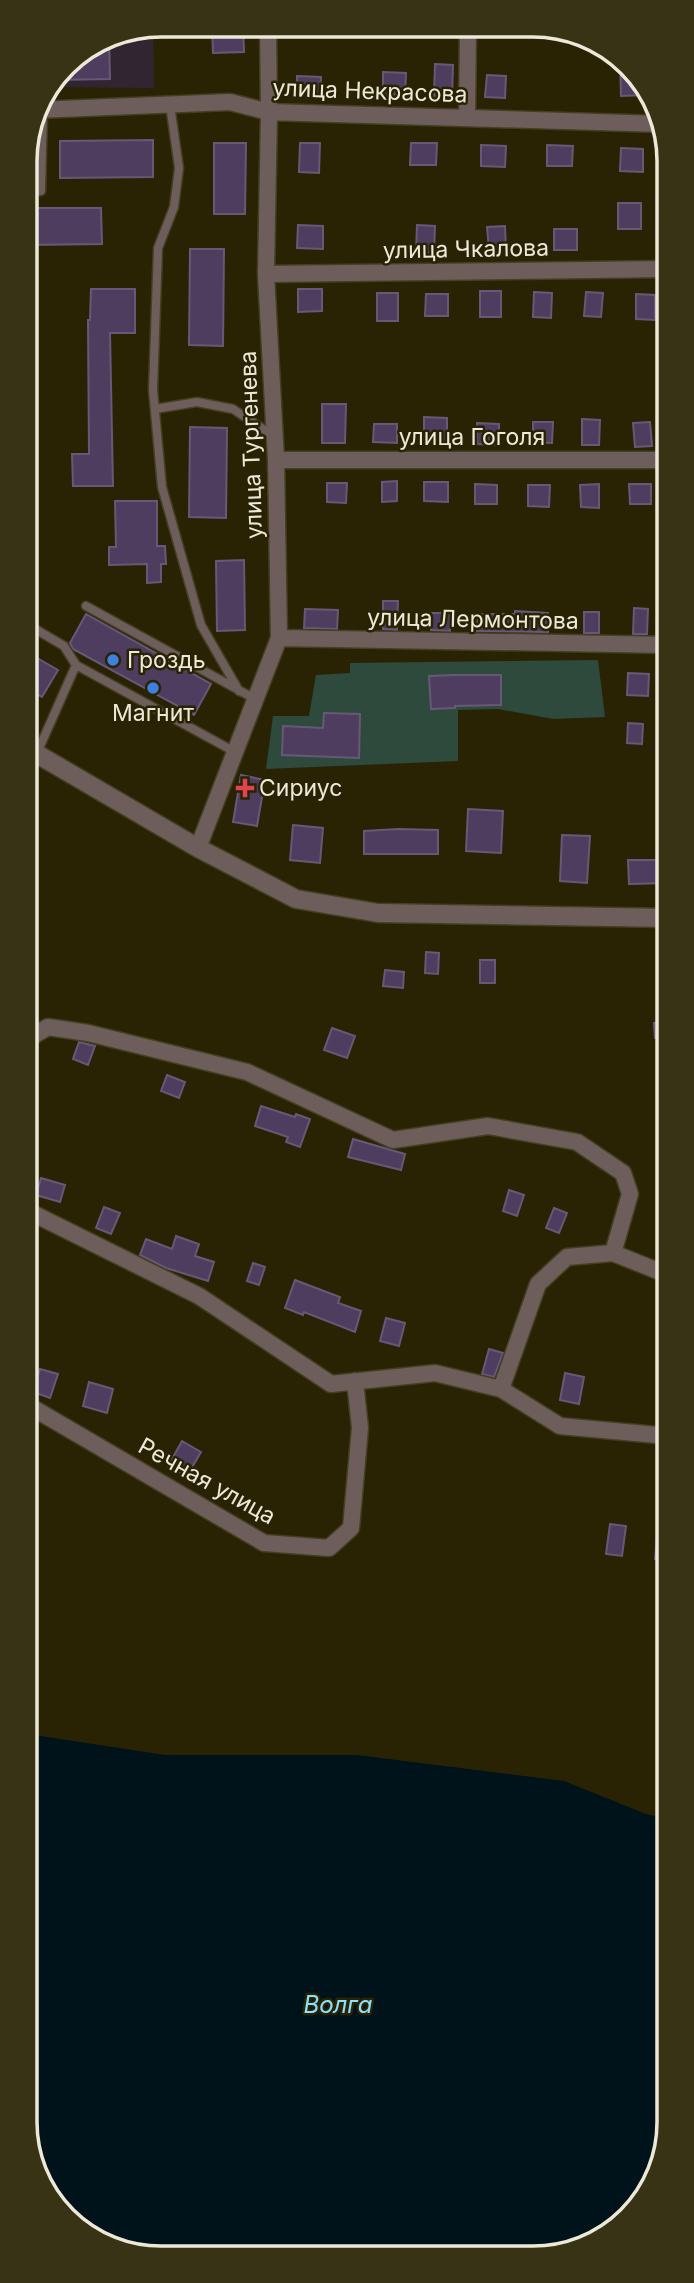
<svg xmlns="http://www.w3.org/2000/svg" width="694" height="2283" font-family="Inter,sans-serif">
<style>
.industrial{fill:#322532}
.green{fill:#2d4a3d}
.water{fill:#00121a}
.building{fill:#4f3d60;stroke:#675975;stroke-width:2}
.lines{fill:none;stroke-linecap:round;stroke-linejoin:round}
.service-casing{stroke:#443f22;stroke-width:11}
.minor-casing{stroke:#443f22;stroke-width:19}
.tertiary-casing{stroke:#443f22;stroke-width:21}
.service{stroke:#6e5e5b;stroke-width:8}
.minor{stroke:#6e5e5b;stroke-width:16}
.tertiary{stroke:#6e5e5b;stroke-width:18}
.shop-dot{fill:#3f7fe0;stroke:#292304;stroke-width:2.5}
.health-dot{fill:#e0444e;stroke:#292304;stroke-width:2.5}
.labels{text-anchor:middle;stroke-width:5;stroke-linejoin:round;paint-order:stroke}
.street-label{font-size:23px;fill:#ece9d8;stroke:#292304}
.poi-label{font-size:23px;fill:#ece9d8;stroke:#292304;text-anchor:start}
.water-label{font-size:24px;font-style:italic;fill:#8be0fd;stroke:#292304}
.rim{fill:none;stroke:#ece9d8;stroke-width:3.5}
</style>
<rect width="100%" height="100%" fill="#292304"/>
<path class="industrial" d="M153,26L154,88L48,87L65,64L109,35Z"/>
<path class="green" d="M598,660L605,717L553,719L498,709L458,710V761L266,769L273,716H309L316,675L350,673V663Z"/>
<path class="water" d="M27,1734L165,1755H357L564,1781L646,1814L669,1819V2131L635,2212L559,2256H134L64,2218L27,2148Z"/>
<path class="building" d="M212,25H243L244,52L213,53Z
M109,35L110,79L53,80L65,64Z
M620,59L630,65L646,95L621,96Z
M435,64L453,65L452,97L434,96Z
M383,72L406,73L405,95L383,94Z
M487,75L506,76L505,98L485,97Z
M297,76L321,77L320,95H297Z
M153,140V177L60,178V141Z
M214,143H246L245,214H214Z
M300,143H320L319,173L299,172Z
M411,143H437L436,165H410Z
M481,145L506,146L505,167L481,166Z
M547,145L573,146L572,166H547Z
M621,148L643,149V172L620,171Z
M618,203H641V229H618Z
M25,208H101L102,244L25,245Z
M298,225L323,226V249L297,248Z
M417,225L435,226L434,253L416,252Z
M505,226L506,249L489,250L487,227Z
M554,229H577V250H554Z
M190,249H224L223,346L189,345Z
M91,289H135V333H110L113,486H73L72,454H89L88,320H90Z
M298,289H322V311L298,312Z
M480,291H501V317H480Z
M534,292L552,293L551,318L533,317Z
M586,292L603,293L601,317L584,316Z
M377,293H398V321H377Z
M426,294H448V316H425Z
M636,294L655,295V320L636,319Z
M322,404H346L345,443H322Z
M424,417L447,418V442H424Z
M582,419L600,420L599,445H582Z
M533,422H553L552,443L533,442Z
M650,422L652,446L635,447L633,423Z
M477,423L499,424V445L477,444Z
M374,424H397V443L373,442Z
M190,427L227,428L226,518L189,517Z
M397,481V501L382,502V482Z
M424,482H448V502L424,501Z
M327,483H347L346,503L327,502Z
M475,484L497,485V504H475Z
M599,484V508L581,507L580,485Z
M629,484H651V504H630Z
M528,485H550L549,507L528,506Z
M115,501H157V546H165L166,564H161V582L147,583V564L109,565V547H116Z
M244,560L245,630L217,631L216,561Z
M383,601H398L397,630L383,629Z
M634,608L648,609L647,634H633Z
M305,609L338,610L337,629L304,628Z
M515,611L548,613V632L477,631L478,614H515Z
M584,612H599V633H584Z
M431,613H450V631L431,630Z
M86,614L211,684L194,715L73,649L70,643Z
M25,651L58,670L42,697L25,687Z
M628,673L649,674L648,696L627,695Z
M453,675H501V705L455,706V708L431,709L429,676Z
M324,713L360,714L359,758L282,755L283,726L323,728Z
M628,723L643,724L642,744L627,743Z
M241,775L265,780L257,826L233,822Z
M468,809L503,811L501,853L466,851Z
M293,825L323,828L320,863L290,860Z
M398,829L438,830V854H364V831Z
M562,835L590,836L587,883L560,881Z
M628,860H668V883L629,884Z
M426,952L439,953L438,974L425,973Z
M480,960H495V983H480Z
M385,970L404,972L403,988L383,986Z
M668,1022V1038H655L654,1023Z
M332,1028L355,1036L347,1058L324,1050Z
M79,1042L95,1046L88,1065L73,1059Z
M167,1075L185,1082L179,1098L161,1091Z
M261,1106L295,1117L296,1114L310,1119L300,1147L286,1142L288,1137L255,1126Z
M353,1139L405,1154L401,1170L348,1157Z
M41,1178L65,1185L60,1202L36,1195Z
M509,1190L524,1195L517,1216L503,1211Z
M104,1207L120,1213L111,1234L96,1228Z
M554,1208L567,1213L559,1233L546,1228Z
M176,1236L199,1244L195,1256L214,1262L208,1281L166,1268L140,1255L146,1239L172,1249Z
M253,1263L265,1267L259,1285L247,1281Z
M295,1280L340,1297L338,1303L361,1311L355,1332L304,1312L303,1315L285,1308Z
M386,1318L405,1323L399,1346L380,1341Z
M489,1349L503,1353L494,1377L482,1374Z
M40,1369L58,1374L50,1398L33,1392Z
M565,1373L584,1377L579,1404L560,1400Z
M89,1382L113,1389L107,1413L83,1406Z
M182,1441L201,1452L187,1476L168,1466Z
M659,1519H669V1561L655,1559Z
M610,1524L626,1526L622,1556L606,1554Z"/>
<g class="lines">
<defs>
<path id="service" d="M650,103V124
M170,105L179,168L174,207L158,248L153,390L162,487L201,625L239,691
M25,192L41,191L43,111
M155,409L197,402L233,409L275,437
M86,606L255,699
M25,623L64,646L76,665L37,753
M76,665L235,752"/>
<path id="minor" d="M36,110L230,102L269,112L661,124
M467,118L468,27
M266,274L667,269
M276,460H667
M279,638L668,645
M198,848L279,638L276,460L266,274L269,112L268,25
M26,1040L48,1027L88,1033L247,1072L393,1140L488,1126L577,1142L623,1173L630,1194L613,1253L567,1257L538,1284L501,1389
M26,1210L199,1296L331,1384L435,1373L501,1389L560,1426L668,1436
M613,1253L668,1275
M26,1404L264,1543L329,1548L351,1528L360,1428L355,1381"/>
<path id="tertiary" d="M25,747L198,848L296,899L378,913L668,918"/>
</defs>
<use href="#service" class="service-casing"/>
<use href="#minor" class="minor-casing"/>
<use href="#tertiary" class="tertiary-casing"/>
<use href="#service" class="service"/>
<use href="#minor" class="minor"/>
<use href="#tertiary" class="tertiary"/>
</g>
<g class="shop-dot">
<circle cx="113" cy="660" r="7"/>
<circle cx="153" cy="688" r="7"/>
</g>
<path class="health-dot" d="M241.5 777.5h7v7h7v7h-7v7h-7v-7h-7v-7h7z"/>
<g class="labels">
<g class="street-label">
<text transform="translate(370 91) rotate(2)" y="8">улица Некрасова</text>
<text transform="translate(466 249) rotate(-1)" y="8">улица Чкалова</text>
<text x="472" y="445">улица Гоголя</text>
<text transform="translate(251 445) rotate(-92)" y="8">улица Тургенева</text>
<text transform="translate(473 619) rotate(1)" y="8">улица Лермонтова</text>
<text transform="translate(207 1481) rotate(29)" y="8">Речная улица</text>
</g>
<g class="poi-label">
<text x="127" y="668">Гроздь</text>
<text x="153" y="721" text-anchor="middle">Магнит</text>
<text x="259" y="796">Сириус</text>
</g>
<g class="water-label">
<text x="338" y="2013">Волга</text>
</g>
</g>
<path d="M0 0H694V2283H0ZM161 37H533A124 124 0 0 1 657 161V2122A124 124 0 0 1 533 2246H161A124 124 0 0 1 37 2122V161A124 124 0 0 1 161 37Z" fill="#393315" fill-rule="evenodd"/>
<path class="rim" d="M161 37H533A124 124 0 0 1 657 161V2122A124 124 0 0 1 533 2246H161A124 124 0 0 1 37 2122V161A124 124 0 0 1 161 37Z"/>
</svg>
